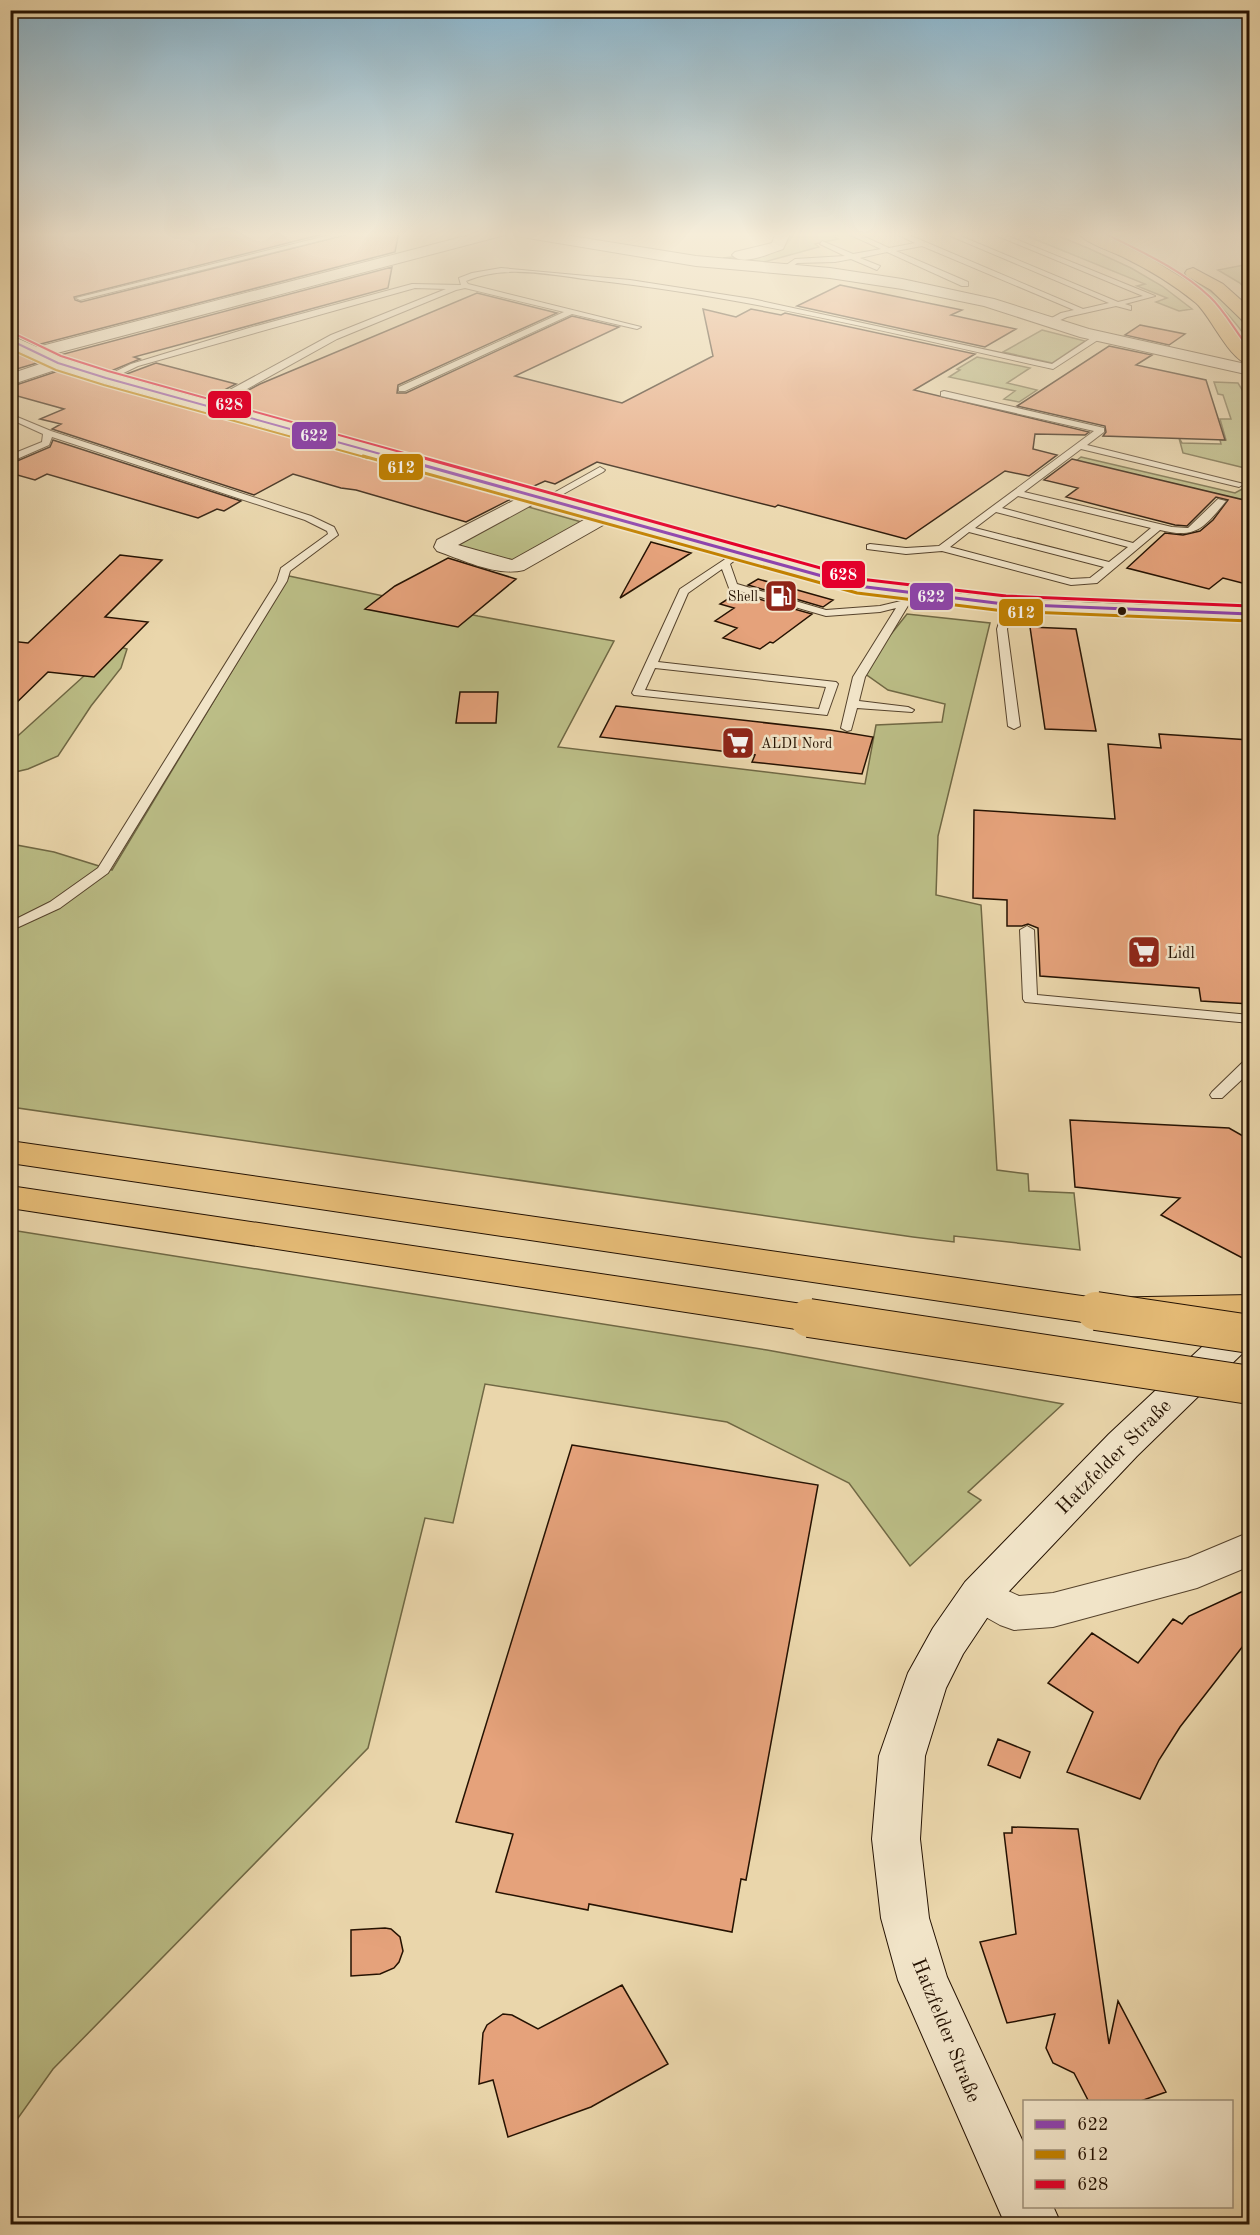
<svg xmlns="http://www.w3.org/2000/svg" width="1260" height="2235" font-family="'Old Standard TT',serif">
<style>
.green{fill:#bbbd86;stroke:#706844;stroke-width:1.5}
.building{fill:#e5a27b;stroke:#251202;stroke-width:1.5}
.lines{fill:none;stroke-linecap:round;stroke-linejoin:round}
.lane-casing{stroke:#56432c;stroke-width:2}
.street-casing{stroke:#56432c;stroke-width:2}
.secondary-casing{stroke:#251202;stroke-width:2}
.primary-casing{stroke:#251202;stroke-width:2}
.highway-casing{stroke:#251202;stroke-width:2}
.lane{fill:#f1e4c8;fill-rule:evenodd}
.street{fill:#f1e4c8;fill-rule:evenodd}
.secondary{fill:#f1e4c8;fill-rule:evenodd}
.primary{fill:#e5bb76;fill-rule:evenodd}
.highway{fill:#e5bb76;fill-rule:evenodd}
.highway-bridge-casing{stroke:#251202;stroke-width:40;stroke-linecap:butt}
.highway-bridge{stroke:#e5bb76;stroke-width:38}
.bus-1-far1-casing{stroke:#f1e4c8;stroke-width:4.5}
.bus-1-casing{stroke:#f1e4c8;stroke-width:6}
.bus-2-far1-casing{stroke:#f1e4c8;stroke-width:4.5}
.bus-2-casing{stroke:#f1e4c8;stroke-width:6}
.bus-3-far1-casing{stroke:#f1e4c8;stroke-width:4.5}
.bus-3-casing{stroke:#f1e4c8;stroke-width:6}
.bus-1-far1{stroke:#8e44ad;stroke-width:2}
.bus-1{stroke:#8e44ad;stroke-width:3}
.bus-2-far1{stroke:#c28100;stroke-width:2}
.bus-2{stroke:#c28100;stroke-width:3}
.bus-3-far1{stroke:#e4002b;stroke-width:2}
.bus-3{stroke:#e4002b;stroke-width:3}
.bus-dot{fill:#251202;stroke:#f1e4c8;stroke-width:2}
.labels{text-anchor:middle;stroke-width:5;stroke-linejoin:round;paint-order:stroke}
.far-poi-label{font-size:14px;fill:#251202;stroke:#f1e4c8;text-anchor:end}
.poi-label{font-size:16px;fill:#251202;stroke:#f1e4c8;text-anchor:start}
.near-street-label{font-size:20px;fill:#251202;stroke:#f1e4c8}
.line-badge{stroke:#f1e4c8;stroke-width:2}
.badge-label{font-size:16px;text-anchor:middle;font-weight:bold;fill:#fff}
</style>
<rect width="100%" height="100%" fill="#ead6ab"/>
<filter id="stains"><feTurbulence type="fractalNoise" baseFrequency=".00333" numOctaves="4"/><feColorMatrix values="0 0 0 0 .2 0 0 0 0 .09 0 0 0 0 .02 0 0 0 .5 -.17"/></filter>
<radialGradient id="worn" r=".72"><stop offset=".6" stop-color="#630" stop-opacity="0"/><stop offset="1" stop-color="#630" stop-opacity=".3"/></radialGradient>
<path class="green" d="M788,232L842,234L832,236L838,239L815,244L819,247L764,262L723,258L761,254Z
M1017,232H1049L1090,249L1131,268L1162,286L1192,309L1179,311L1156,302L1167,298L1137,286L1145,284Z
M1158,261C1185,275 1249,307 1249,341C1219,299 1200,286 1155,262Z
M1244,265L1249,266V294L1240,283L1218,270Z
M1042,330L1085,341L1052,363L1003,352Z
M977,357L1030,368L1007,383L1037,390L1019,402L1004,399L1015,391L949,377L960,370L957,369Z
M1214,382L1238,383L1249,401V469L1183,453L1179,438L1182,443L1221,444L1220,440H1226L1220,419H1231L1223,395L1218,394Z
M1081,457L1235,493L1244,488L1247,495L1242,500L1076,461Z
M525,506L585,523L515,562L456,547L455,544Z
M289,576L478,616L614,641L558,747L865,784L876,725L942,722L945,704L888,690L864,673L880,648L907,614L990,623L938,836L936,895L981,905L997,1170L1028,1174L1029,1191L1074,1193L1080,1250L954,1236V1242L913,1237L11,1107V844L54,852L112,870Z
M117,646L127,649L121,668L91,706L58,756L28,769L11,773L10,743Z
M11,1230L767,1350L1063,1404L968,1492L981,1500L910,1566L849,1483L727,1422L485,1384L453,1523L425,1518L368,1748L53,2069L11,2128Z"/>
<path class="building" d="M10,232H331L74,297L75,300L81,302L357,232H399L395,252L37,345L10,333Z
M392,267L388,288L134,357L140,359L111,371L60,355Z
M840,285L962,310L951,315L1016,329L985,347L797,306Z
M477,293L557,313L398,385L397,393H406L572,316L619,327L515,376L622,403L713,356L703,309L736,317L751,309L781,315L785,313L975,354L914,390L1089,432L1085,435L1035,434L1033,449L1057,455L1029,476L1005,471L906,539L778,505L775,507L597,462L555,484L545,481L532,487L224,403L260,384Z
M1140,325L1185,334L1169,345L1125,335Z
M1109,346L1152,355L1136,365L1206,380L1225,440L1103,436L1106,432L1105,426L1017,406Z
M10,350L30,359L37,363L10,371Z
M156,363L236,384L209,398L124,375Z
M58,371L99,384L511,499L466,522L356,490L341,488L293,474L254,495L52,429L61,424L40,419L64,409L10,394V387Z
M53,440L241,501L224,511L217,509L198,518L47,474L35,480L10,473V464L50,447Z
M1072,459L1244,500L1250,518V585L1223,578L1209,589L1127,568L1165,533L1183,535L1200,531L1213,520L1228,500L1216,497L1187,526L1175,525L1066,497L1078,488L1044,480Z
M651,542L691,553L620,598Z
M120,555L162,560L105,617L148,622L94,677L48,672L10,709V641L28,643Z
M448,558L516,579L458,627L365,609L395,586Z
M758,579L833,600L823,607L748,585Z
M737,593L812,614L773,643L770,642L760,649L723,638L737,628L715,621L734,608L720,604Z
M1030,627L1076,629L1096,731L1045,729Z
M460,692H498L496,723H456Z
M616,706L830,730L873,737L862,774L752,762L755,755L600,737Z
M1159,734L1250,740V1004L1201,1001L1199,988L1040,976L1038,928L1028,924L1022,926H1007V900L973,898L974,810L1115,819L1108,744L1161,748Z
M1070,1120L1229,1128L1250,1140V1262L1161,1215L1180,1198L1075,1187Z
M572,1445L818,1485L746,1880L741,1879L732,1932L589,1904L588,1910L496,1892L513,1834L456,1822Z
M1250,1588V1637L1180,1727L1159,1760L1140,1799L1067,1772L1093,1712L1048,1683L1092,1633L1138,1663L1173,1619L1182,1624L1189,1616Z
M998,1739L1030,1752L1020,1778L988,1765Z
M1012,1827L1078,1829L1109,2044L1118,2001L1166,2092L1138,2102H1089L1074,2073L1053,2063L1046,2048L1055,2014L1007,2023L980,1942L1016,1934L1004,1833H1012Z
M385,1928L391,1929L400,1937L403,1951L399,1962L394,1968L380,1974L351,1976V1930Z
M622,1985L668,2064L591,2107L508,2137L493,2080L479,2084L483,2033L487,2025L503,2014L512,2015L538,2029Z"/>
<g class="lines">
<defs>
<path id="lane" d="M342,232H355L80,300L76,298Z
M844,232H854L889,248L915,243L892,232H902L1083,309L1109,303L941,232H951L1118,302L1143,296L988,232H998L1155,296L1125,304L1131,306V310L1116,306L1067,317L1049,325H1046V321L1061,313L1074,310L922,246L896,251L968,282V286H962L887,252L860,258L880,266L877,270L851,259L835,262L797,263L786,272L779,270L795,259L845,256L820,244L822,241L853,254L881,249Z
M501,268L630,280L752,299L1052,364L1097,334L1104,336L1053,369C900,335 748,297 592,280C551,275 505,264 466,281L468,284L641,327L637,329L572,314L405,391H399V387L564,312L465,288L456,290L337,339L238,394L209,407L202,405L331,335L446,289L415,288L138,366L109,380L102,378L131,364L249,328L412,284L461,285L459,278L472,273Z
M944,391L1104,428V432L1087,445L1244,484L1239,487L1081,449L1024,492L1172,527L1188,528L1218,499L1226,501C1204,528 1196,539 1160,530L1097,583L1071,585L942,551L906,554L867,549V545L870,544L906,548L939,546L1094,431L941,396V392ZM1018,496L1151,528L1133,543L1002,508ZM996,512L1128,547L1109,562L975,528ZM969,532L1104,567L1090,578L1071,579L950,547Z
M10,414L51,431L311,516L334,527L338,535L290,571L287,581L108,873L60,908L10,931V922L50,902L98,868L277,581L281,568L328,534L327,531L305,520L52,437L49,445L10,462V455L42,442L43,434L10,419Z
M600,467L605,470L603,472L549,502L541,500Z
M739,550L744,553L730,564L737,584L826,610L880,606L901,601L903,597H911L912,599L865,677L859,701L908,707L914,710L912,712L857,708L851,730L847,731L841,728L853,677L896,608L880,612L826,616L729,588L722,569L688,593L658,662L836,682L838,684L827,715L634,695L632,693L680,589ZM655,668L826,687L819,709L645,690Z
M1009,604L1014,607L1007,629L1020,726L1014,729L1008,726L997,629L1004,607Z
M1027,926L1034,930L1037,995L1250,1015V1023L1025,1002L1023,999L1020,930Z
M1250,1059V1072L1222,1098H1212L1210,1095L1212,1092L1245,1060Z"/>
<path id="street" d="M481,232H507L505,235L42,357H30L28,353L30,349Z
M509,232H546L696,256L830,268L902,279L994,299L1089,329L1250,365V375L1080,337L984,306L902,289L830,278L696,266L516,236Z
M776,232H791L783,249C770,253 743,267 732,255L735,252L772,243Z
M58,358L64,359L67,363L64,367L10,385V374Z
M534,490L541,492L544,496L541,500L458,545L512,560L598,512H612L615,516L612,520L524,570C497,577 463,560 437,551L434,547L437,540Z
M1250,1532V1566L1197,1588L1053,1627L1014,1630L1000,1625L966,1606L960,1594L966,1582L980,1578L1019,1596L1053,1593L1188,1558Z"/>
<path id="secondary" d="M10,335L64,359L112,374L860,580C989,602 1119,604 1250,607V621C1118,617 988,616 858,593L100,382L52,367L10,347Z
M1250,1310V1346L1137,1456L995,1606L963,1654L946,1688L925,1756L920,1839L929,1918L947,1977L1024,2144V2206H1053L1061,2224H1005L898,1980L881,1918L872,1839L879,1756L908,1673L933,1628L965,1582L1109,1434L1237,1314Z"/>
<path id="primary" d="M1077,232H1097L1153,260L1197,287L1216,305L1250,350V365C1229,360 1212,318 1196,303C1173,284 1148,269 1121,256C1108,250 1087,244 1077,232Z
M1193,268L1223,284L1250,308V323L1244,322L1211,290L1187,276L1185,273L1187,270Z"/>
<path id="highway" d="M10,1141L1096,1298L1250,1295V1321L1096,1324L10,1163Z
M10,1186L809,1305L822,1309L828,1318L822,1327L809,1331L10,1208Z"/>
</defs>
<use href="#lane" class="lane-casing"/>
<use href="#street" class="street-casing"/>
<use href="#secondary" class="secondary-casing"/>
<use href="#primary" class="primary-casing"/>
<use href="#highway" class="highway-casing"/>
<use href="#lane" class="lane"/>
<use href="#street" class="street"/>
<use href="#secondary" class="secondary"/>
<use href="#primary" class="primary"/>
<use href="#highway" class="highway"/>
<defs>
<path id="highway-bridge" d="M1096,1311L1250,1334
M809,1318L1250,1385"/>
</defs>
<use href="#highway-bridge" class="highway-bridge-casing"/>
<use href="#highway-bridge" class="highway-bridge"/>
<defs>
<path id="bus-1-far1" d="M10,340L58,363L106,378L395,458"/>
<path id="bus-1" d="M390,456L858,586L1004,604L1250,614"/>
<path id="bus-2-far1" d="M10,349L56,370L104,385L368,458"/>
<path id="bus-2" d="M363,456L857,593L1004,611L1250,621"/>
<path id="bus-3-far1" d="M1102,232C1139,251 1180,268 1210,297C1226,312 1236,333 1250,349
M13,333L61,356L108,371L422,458"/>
<path id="bus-3" d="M417,456L860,579L1006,596L1250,606"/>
</defs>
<use href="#bus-1-far1" class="bus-1-far1-casing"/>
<use href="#bus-1" class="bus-1-casing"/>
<use href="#bus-2-far1" class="bus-2-far1-casing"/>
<use href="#bus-2" class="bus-2-casing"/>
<use href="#bus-3-far1" class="bus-3-far1-casing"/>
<use href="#bus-3" class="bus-3-casing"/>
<use href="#bus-1-far1" class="bus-1-far1"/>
<use href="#bus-1" class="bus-1"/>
<use href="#bus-2-far1" class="bus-2-far1"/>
<use href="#bus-2" class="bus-2"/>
<use href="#bus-3-far1" class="bus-3-far1"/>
<use href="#bus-3" class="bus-3"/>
</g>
<linearGradient id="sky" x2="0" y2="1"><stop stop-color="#88b6d0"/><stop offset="0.43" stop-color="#f6edd9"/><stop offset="1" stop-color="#f6edd9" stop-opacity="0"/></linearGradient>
<rect width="1260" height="545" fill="url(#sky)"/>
<defs>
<symbol id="fuel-square" viewBox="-11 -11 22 22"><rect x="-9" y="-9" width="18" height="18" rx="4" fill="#8f2418" stroke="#f1e4c8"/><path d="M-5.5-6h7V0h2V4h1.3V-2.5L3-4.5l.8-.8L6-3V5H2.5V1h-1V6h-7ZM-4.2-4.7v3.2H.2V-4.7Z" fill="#fff"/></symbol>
<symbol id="supermarket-square" viewBox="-11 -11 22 22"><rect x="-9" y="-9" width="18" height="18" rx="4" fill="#8f2418" stroke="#f1e4c8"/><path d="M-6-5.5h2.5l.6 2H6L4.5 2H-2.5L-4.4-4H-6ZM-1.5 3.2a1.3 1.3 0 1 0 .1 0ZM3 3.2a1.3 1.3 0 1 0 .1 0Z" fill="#fff"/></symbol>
</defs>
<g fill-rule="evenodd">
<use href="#fuel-square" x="762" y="577" width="38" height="38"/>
<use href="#supermarket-square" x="719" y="724" width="38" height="38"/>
<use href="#supermarket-square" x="1125" y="933" width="38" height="38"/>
</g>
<circle class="bus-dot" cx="1122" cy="611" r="5"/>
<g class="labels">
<g class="far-poi-label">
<text x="758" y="601">Shell</text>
<text x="761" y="748" text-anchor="start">ALDI Nord</text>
</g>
<g class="poi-label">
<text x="1167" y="958">Lidl</text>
</g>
<g class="near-street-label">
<text transform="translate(1113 1456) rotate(-45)" y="7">Hatzfelder Straße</text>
<text transform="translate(947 2030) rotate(68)" y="7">Hatzfelder Straße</text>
</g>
</g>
<g class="line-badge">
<rect x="207" y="390" width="45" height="29" rx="6" fill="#e4002b"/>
<rect x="291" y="421" width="46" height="29" rx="6" fill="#8e44ad"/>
<rect x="378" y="453" width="46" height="28" rx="6" fill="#c28100"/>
<rect x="821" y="560" width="45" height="29" rx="6" fill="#e4002b"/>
<rect x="909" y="582" width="45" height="29" rx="6" fill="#8e44ad"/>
<rect x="998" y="598" width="46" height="29" rx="6" fill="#c28100"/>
</g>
<g class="badge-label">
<text x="229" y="410">628</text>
<text x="314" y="441">622</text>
<text x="401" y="473">612</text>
<text x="843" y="580">628</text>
<text x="931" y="602">622</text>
<text x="1021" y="618">612</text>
</g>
<rect width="1260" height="2235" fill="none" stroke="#ead6ab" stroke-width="36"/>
<rect x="12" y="12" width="1236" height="2211" fill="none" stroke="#251202" stroke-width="3"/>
<rect x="18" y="18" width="1224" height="2199" fill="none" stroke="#251202" stroke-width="1.5"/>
<rect x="1023" y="2100" width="210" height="108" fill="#f1e4c8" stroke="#9f9079" stroke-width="1.5"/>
<rect x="1035" y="2120" width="30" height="9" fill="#8e44ad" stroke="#9f9079" stroke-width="1.5"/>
<text x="1077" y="2130" font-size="18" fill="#251202">622</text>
<rect x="1035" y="2150" width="30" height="9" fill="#c28100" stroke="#9f9079" stroke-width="1.5"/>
<text x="1077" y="2160" font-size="18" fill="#251202">612</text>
<rect x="1035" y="2180" width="30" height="9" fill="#e4002b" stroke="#9f9079" stroke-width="1.5"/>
<text x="1077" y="2190" font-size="18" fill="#251202">628</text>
<rect width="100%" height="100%" filter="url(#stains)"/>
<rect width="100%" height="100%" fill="url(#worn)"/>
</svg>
